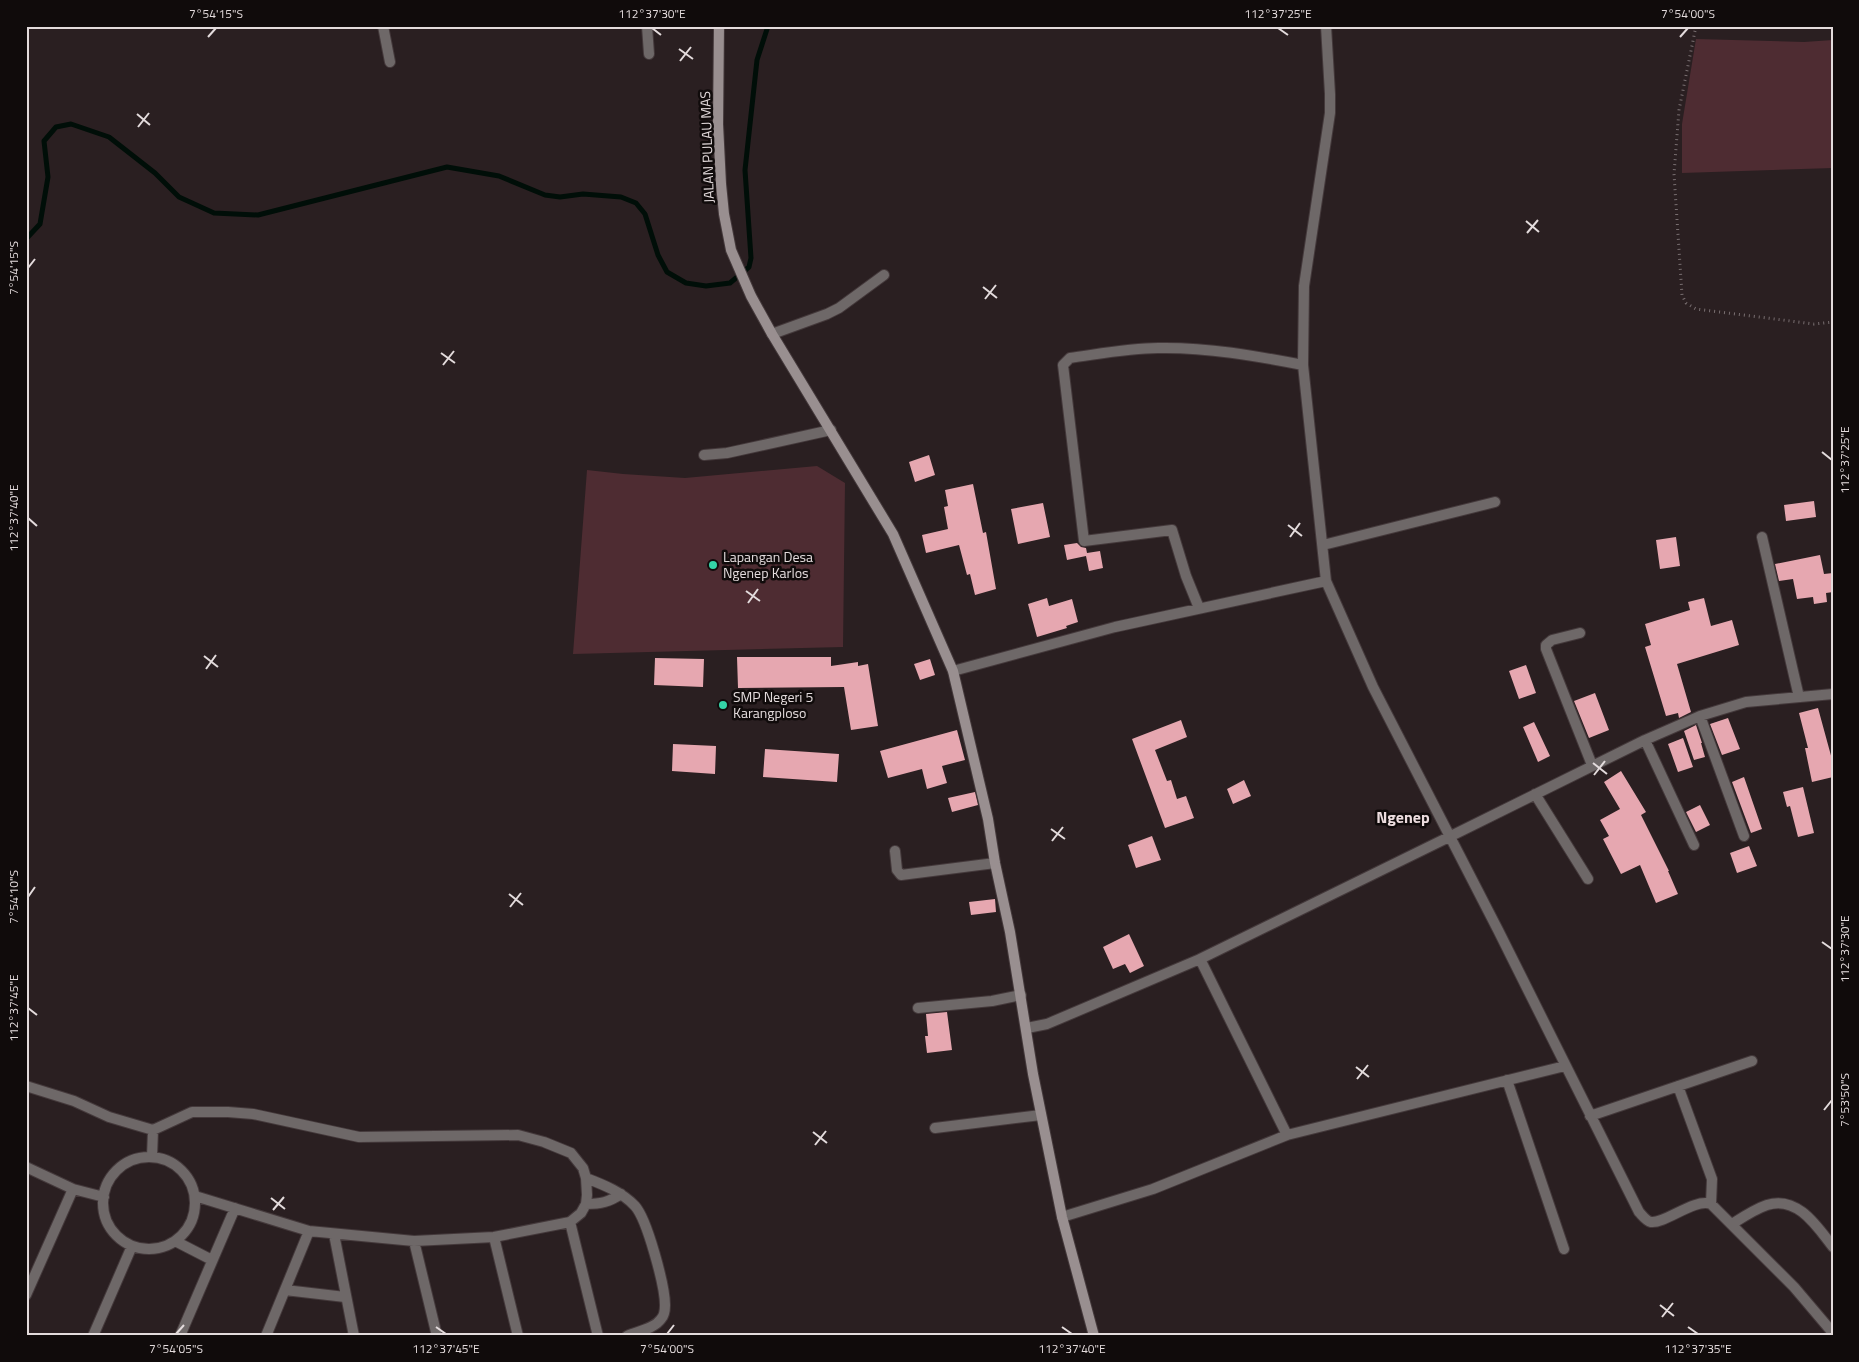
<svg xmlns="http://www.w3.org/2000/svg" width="1859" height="1362" font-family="'Titillium Web',sans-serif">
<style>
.green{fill:#4e2c32}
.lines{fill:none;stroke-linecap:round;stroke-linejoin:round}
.stream{stroke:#000e08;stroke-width:5}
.building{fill:#e6a7b0}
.street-casing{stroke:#44393b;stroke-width:12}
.secondary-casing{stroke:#44393b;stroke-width:12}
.path{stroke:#786e70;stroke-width:3;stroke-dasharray:1 4;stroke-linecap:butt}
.street{stroke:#6e6868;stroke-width:10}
.secondary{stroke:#998f90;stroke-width:10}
.ticks{fill:none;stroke:#e3dbdc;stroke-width:2}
.poi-dot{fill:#34d4a7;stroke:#100b0b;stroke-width:2}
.labels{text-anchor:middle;stroke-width:5;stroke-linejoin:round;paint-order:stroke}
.street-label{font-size:14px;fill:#e3dbdc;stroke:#100b0b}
.poi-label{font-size:14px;fill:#e3dbdc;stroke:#100b0b;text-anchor:start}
.quarter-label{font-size:16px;font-weight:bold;fill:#ecdcde;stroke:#100b0b}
.neatline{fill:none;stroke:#e3dbdc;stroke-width:2}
.ticks-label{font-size:12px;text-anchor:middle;fill:#e3dbdc}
</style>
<rect width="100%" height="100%" fill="#2a1f21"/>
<path class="green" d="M1696,39L1804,42L1833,40V168L1682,173V124Z
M817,466L845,483L843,647L573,654L587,470L623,474L685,478Z"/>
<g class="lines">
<path class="stream" d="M26,239L40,224L48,177L44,141L56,127L71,124L109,137L155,173L179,197L214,213L258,215L447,167L499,176L545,195L560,197L583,194L621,197L636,203L645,214L658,255L667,272L686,283L706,286L730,283L749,267L751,258L745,170L757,60L768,26"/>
</g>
<path class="building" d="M929,455L935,475L915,482L909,462Z
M973,484L983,533L986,532L996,589L975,595L970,574L967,575L959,545L926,553L922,535L948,529L944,507L948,506L945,490Z
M1814,501L1816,517L1786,521L1784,505Z
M1043,503L1050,537L1018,544L1011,509Z
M1676,537L1680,566L1660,569L1656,540Z
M1077,543L1081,547L1086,548L1087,553L1100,551L1103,568L1089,571L1086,556L1067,560L1064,545Z
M1820,555L1824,574L1833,573V592L1826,593L1827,602L1814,604L1813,597L1797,599L1793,579L1779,581L1775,564Z
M1047,598L1049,606L1072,599L1078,622L1066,626L1067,628L1037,637L1028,604Z
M1704,598L1711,626L1732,620L1739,645L1677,664L1691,712L1679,718L1678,713L1666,716L1645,647L1651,645L1645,624L1690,610L1688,602Z
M737,657H831V666L858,662V666L868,664L878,726L851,730L844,687L738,688Z
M655,658L704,659L703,687L654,685Z
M930,659L935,675L920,680L914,664Z
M1526,665L1536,693L1519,699L1509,671Z
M1595,693L1609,730L1589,738L1574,701Z
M1818,708L1833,763V777L1812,782L1805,748H1808L1799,713Z
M1728,718L1740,749L1722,755L1710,724Z
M1181,720L1187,737L1155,750L1167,781L1171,780L1177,799L1186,796L1194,818L1165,828L1132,739Z
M1534,722L1550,756L1538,762L1523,727Z
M1696,725L1702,743H1701L1705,757L1694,760L1684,731Z
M957,730L965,760L942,766L947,783L927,789L922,769L888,778L880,751Z
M1683,738L1693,767L1678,772L1668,744Z
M673,744L716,746L715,774L672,771Z
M765,749L839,754L837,782L763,777Z
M1621,771L1646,812L1641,815L1669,871H1668L1678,894L1656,903L1640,865L1621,874L1603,839L1609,836L1600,820L1620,809L1604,782Z
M1744,777L1762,829L1751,833L1732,782Z
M1244,780L1251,796L1233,804L1227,789Z
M1803,787L1814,833L1798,837L1790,806L1787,807L1783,792Z
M975,792L978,805L952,812L948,798Z
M1700,805L1710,825L1696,832L1686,812Z
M1152,836L1161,860L1136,868L1128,845Z
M1749,846L1757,866L1737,873L1730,853Z
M995,899L996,912L971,915L969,902Z
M1129,934L1144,966L1130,973L1125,964L1113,969L1103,947Z
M947,1012L952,1050L927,1053L925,1036H928L926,1014Z"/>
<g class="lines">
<defs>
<path id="street" d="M383,26L390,62
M647,26L649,54
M1326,26L1330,94V113L1304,286L1303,365L1326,581L1373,687L1498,930L1639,1212C1642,1215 1646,1221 1651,1222C1665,1224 1694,1198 1711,1204L1794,1287L1833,1333
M772,334L827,314L839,308L884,275
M704,455L727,453L831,430
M1762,537L1799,697
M1323,545L1495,502
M1199,608L1186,576L1172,530L1084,541L1063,365L1070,358C1099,354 1129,348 1158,348C1207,347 1256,356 1303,365
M1580,633L1552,640L1546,645V649L1592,765
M953,671L1115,627L1326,581
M1700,716L1744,836
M1645,740L1694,845
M1535,794L1588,879
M895,851L897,870L901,875L995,863
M1200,959L1287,1135
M918,1008L992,1001L1021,995
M1027,1028L1047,1024L1200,959L1451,836L1645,740L1700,716L1746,702L1833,694
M1507,1080L1564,1249
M26,1086L74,1101L109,1117L153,1130L192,1112H228L253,1114L359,1137L518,1135L544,1142L571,1153L583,1168L586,1178L587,1195L586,1204L581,1213L570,1222L494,1237L414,1241L309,1231L195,1196
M1678,1086L1712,1179L1711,1204
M1590,1116L1752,1061
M935,1128L1041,1115
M152,1157L153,1130
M103 1203a46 46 0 1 1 92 0a46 46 0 1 1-92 0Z
M26,1167L73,1189L104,1197
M586,1178C604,1185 622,1192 635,1206C647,1219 665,1286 665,1305C665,1309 664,1316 661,1319C654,1329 638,1331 627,1336
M586,1204C601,1204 609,1202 621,1194
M1062,1217L1153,1189L1287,1135L1565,1066
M570,1222L598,1336
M1732,1224C1743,1217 1755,1209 1767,1205C1798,1195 1818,1228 1833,1247
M334,1234L354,1336
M494,1237L518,1336
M175,1241L212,1260
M414,1241L437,1336
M285,1290L345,1297
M26,1295L73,1189
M93,1336L132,1246
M180,1336L235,1208
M266,1336L309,1231"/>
<path id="secondary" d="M719,26L718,124L721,184L724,214L731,250L751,296L772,334L893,534L953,671L988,819L995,863L1010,932L1033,1074L1062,1217L1094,1336"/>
</defs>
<use href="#street" class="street-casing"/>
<use href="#secondary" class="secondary-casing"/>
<path class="path" d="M1696,26L1679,110L1674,174L1682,295L1686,303L1696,309L1814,324L1833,322"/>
<use href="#street" class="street"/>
<use href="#secondary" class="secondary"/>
</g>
<path class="ticks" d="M652,28L661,35M1278,28L1288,35M208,37L216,28M1680,37L1688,28M679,49L693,59M680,61L691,47M137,114L150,125M138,127L149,113M1526,221L1539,232M1527,233L1538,220M28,268L35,259M983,287L997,298M985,299L996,285M441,353L455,363M443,365L454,351M1822,452L1832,460M28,518L37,526M1288,525L1302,536M1290,537L1300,523M746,591L760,601M748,603L758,589M204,656L218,667M206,669L216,655M1593,763L1607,774M1594,775L1605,761M1051,829L1065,839M1052,841L1063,827M509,894L523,905M28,897L35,887M510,907L521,893M1822,942L1832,949M28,1008L37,1015M1356,1067L1369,1077M1357,1079L1368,1065M1824,1110L1832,1100M813,1132L827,1143M815,1145L826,1131M271,1198L285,1209M273,1210L284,1197M1660,1305L1674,1316M1662,1317L1673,1303M436,1327L446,1334M1062,1327L1072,1334M1688,1327L1698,1334M176,1334L184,1325M667,1334L674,1325"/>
<g class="poi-dot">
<circle cx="713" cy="565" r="5"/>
<circle cx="723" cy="705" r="5"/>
</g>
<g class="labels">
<g class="street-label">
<text transform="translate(707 147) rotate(-92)" y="5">JALAN PULAU MAS</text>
</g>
<g class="poi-label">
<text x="723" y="562">Lapangan Desa<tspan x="723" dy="16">Ngenep Karlos</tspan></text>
<text x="733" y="702">SMP Negeri 5<tspan x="733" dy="16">Karangploso</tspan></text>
</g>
<g class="quarter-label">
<text x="1403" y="823">Ngenep</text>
</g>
</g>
<rect width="1859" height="1362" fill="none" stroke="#100b0b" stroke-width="55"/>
<rect x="28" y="28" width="1804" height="1306" class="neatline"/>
<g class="ticks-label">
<text x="216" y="18">7°54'15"S</text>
<text x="652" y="18">112°37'30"E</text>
<text x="1278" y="18">112°37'25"E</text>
<text x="1688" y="18">7°54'00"S</text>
<text transform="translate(14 268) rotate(-90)" y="4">7°54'15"S</text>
<text transform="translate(1845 460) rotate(-90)" y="4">112°37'25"E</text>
<text transform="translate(14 518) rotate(-90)" y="4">112°37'40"E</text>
<text transform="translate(14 897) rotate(-90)" y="4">7°54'10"S</text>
<text transform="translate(1845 949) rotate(-90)" y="4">112°37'30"E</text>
<text transform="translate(14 1008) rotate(-90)" y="4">112°37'45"E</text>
<text transform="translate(1845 1100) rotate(-90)" y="4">7°53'50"S</text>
<text x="176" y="1353">7°54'05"S</text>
<text x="446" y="1353">112°37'45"E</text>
<text x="667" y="1353">7°54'00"S</text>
<text x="1072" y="1353">112°37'40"E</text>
<text x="1698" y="1353">112°37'35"E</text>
</g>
</svg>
